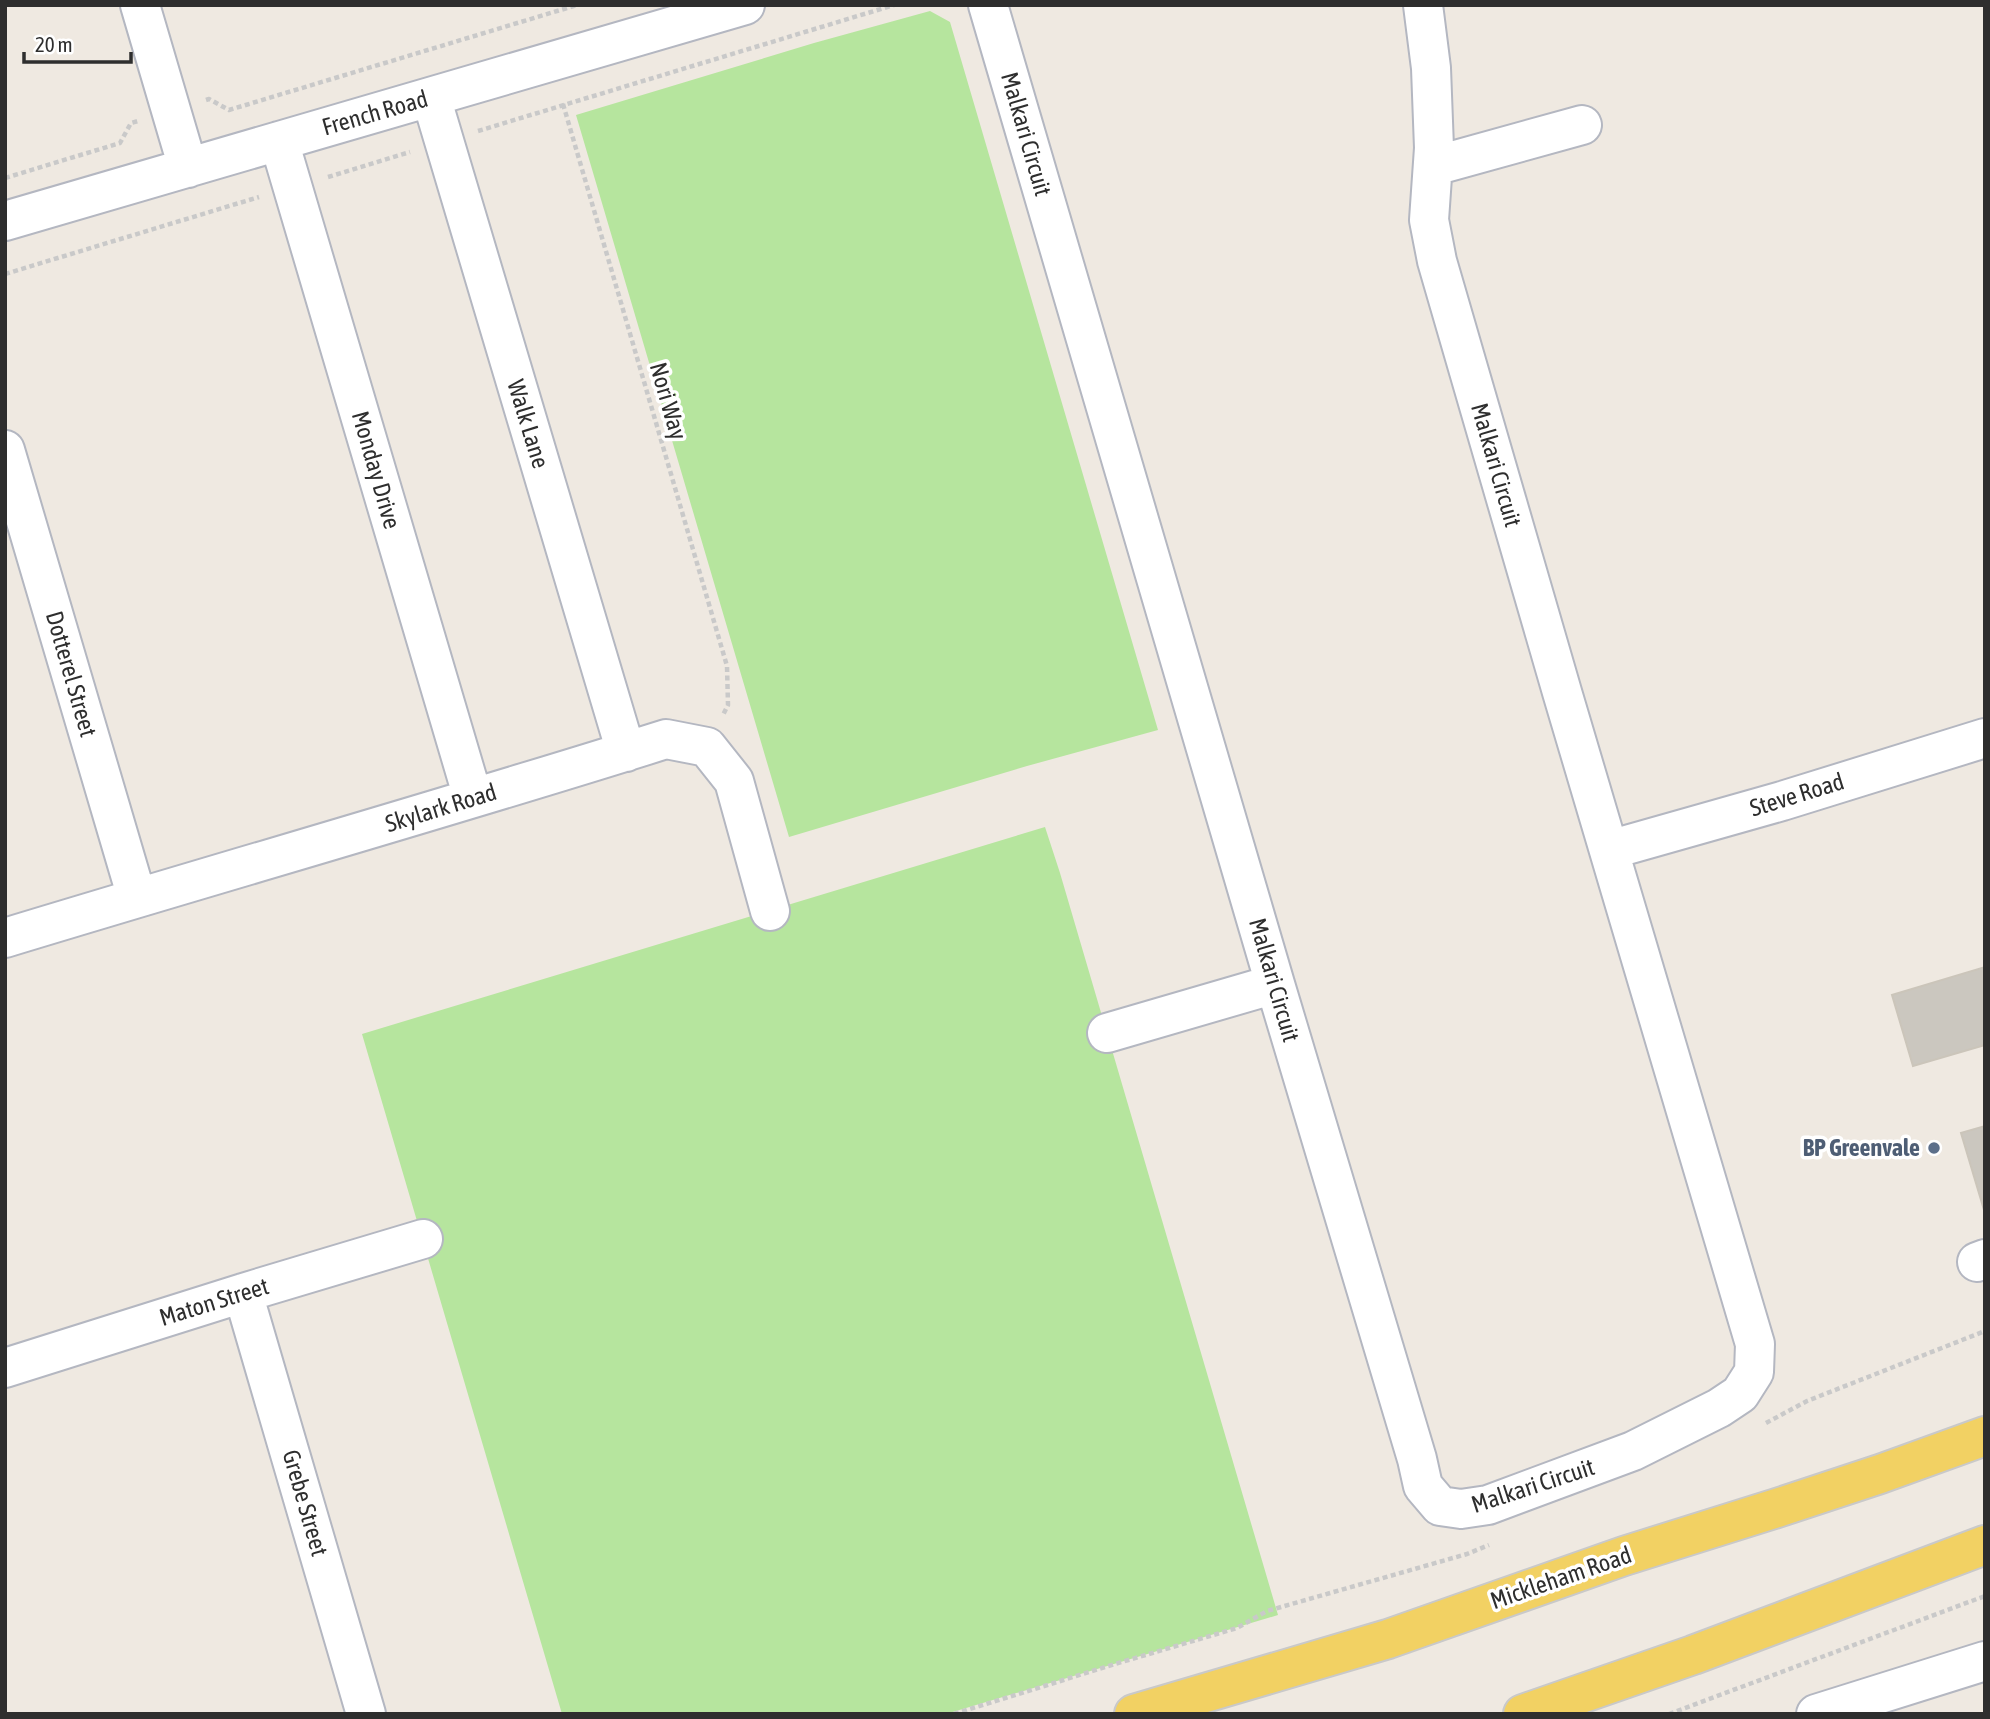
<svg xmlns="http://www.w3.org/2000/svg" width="1990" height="1719" font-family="'Asap Condensed',sans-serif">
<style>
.green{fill:#b6e59e}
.building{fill:#cbc7bf;stroke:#cbc5ba;stroke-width:2}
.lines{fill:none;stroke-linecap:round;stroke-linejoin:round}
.minor-casing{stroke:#b4b7c1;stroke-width:42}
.major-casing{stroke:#c9c9c9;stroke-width:42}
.path{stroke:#c9c9c9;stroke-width:4.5;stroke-dasharray:5 3.5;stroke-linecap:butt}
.minor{stroke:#fff;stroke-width:38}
.major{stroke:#f2d163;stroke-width:38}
.service-dot{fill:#5c6f8a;stroke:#fff;stroke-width:2.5}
.labels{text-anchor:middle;stroke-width:7;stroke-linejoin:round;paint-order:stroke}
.street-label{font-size:24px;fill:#2e2e2e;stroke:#fff}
.service-label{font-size:24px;font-weight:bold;fill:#4e5e75;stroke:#fff;text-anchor:end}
</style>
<rect width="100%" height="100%" fill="#efe9e1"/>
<path class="green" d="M930,11L950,22L1158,730L1027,766L789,837L576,115L814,43Z
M1045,827L1060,873L1278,1615L946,1714H562L362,1034Z"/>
<path class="building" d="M1985,967V1045L1913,1066L1892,995Z
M1985,1126V1210H1984L1961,1133Z"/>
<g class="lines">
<defs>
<path id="minor" d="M140,5L188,168
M988,5L1275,984L1417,1459L1423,1486L1440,1506L1461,1509L1488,1505L1633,1451L1719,1408L1740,1394L1754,1372L1755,1344L1562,692L1437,261L1429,220L1434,148L1431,68L1423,5
M431,97L626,752
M279,141L473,798
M1434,166L1582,125
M5,221L745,5
M5,450L137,898
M1609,850L1782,801L1985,738
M5,938C225,871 447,808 666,739L707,747L734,781L770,911
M1107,1033L1275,984
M1977,1262L1985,1259
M243,1293L366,1714
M5,1368L243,1293L423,1239
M1816,1714L1985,1661"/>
<path id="major" d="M1134,1714L1388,1639L1624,1556L1777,1508L1880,1474L1985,1436
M1523,1714L1693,1655L1985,1545"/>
</defs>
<use href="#minor" class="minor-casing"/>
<use href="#major" class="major-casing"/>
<path class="path" d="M206,100L209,99L229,110L577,5
M563,104L727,666L728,705L723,715
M478,131L894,5
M328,177L410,152
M5,178L120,143L131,123L138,121
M5,274L259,197
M1766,1423L1807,1401L1985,1331
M954,1714L1115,1664L1237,1628L1267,1611L1467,1554L1489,1545
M1669,1714L1985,1596"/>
<use href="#minor" class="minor"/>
<use href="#major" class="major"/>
</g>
<circle class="service-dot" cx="1934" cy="1148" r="7"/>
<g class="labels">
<g class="street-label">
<text transform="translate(375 113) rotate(-16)" y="8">French Road</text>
<text transform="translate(1026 134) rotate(74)" y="8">Malkari Circuit</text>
<text transform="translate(668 401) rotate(74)" y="8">Nori Way</text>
<text transform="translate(528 424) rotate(73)" y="8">Walk Lane</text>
<text transform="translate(1496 465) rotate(74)" y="8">Malkari Circuit</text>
<text transform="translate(376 470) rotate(74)" y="8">Monday Drive</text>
<text transform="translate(71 674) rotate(74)" y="8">Dotterel Street</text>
<text transform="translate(1797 795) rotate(-17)" y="8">Steve Road</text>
<text transform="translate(441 808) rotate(-17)" y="8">Skylark Road</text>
<text transform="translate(1274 980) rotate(74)" y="8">Malkari Circuit</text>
<text transform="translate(214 1302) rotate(-17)" y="8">Maton Street</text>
<text transform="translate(1533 1486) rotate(-18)" y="8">Malkari Circuit</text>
<text transform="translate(305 1503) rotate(74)" y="8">Grebe Street</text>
<text transform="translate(1561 1578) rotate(-19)" y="8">Mickleham Road</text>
</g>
<g class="service-label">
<text x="1920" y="1156">BP Greenvale</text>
</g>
</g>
<rect width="1990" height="1719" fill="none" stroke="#2e2e2e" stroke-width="14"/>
<path d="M24 52v10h107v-10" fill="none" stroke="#2e2e2e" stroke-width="3.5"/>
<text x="35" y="52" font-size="21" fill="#2e2e2e" stroke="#ffffff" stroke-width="5" paint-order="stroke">20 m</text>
</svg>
